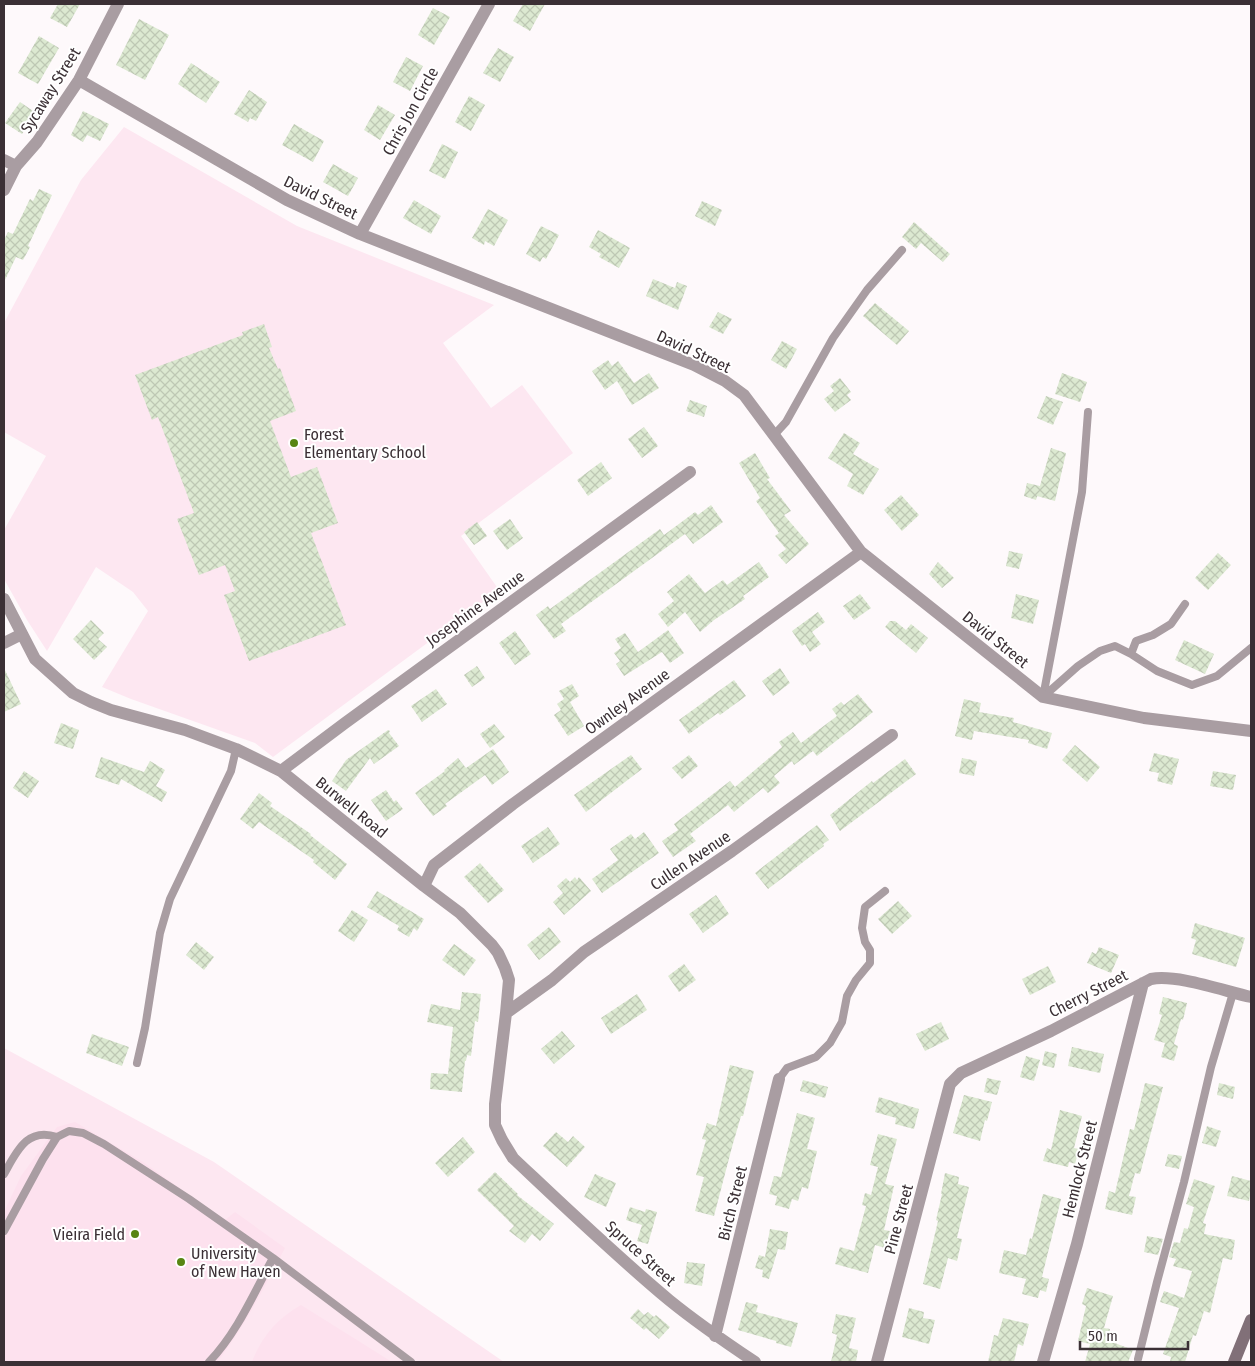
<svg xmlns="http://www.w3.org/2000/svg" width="1255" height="1366" font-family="'Fira Sans Condensed',sans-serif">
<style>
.built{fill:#fde7f1}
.garden{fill:#fde1ee}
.building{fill:url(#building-cross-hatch)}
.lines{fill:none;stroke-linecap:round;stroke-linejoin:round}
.lane{stroke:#a99da2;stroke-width:8}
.street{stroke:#a99da2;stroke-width:12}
.secondary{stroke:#817078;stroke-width:12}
.poi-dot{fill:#588512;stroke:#fff;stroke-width:2}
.labels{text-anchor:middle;stroke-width:4;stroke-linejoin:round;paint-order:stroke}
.street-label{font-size:16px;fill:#3b3035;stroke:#fff}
.poi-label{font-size:16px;fill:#3b3035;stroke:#fff;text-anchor:start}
</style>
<defs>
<pattern id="building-cross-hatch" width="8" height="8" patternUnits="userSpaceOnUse" patternTransform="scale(1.25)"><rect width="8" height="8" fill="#dce9d1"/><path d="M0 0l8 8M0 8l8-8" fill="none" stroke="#bec8b4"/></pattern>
</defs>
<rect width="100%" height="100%" fill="#fef9fb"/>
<path class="built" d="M124,127L297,226L494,305L443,343L491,408L522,385L573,453L461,536L499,590L273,757L255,743L131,699L102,687L148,611L133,592L96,567L47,651L27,620L4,579V530L46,456L4,432V323L81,180Z
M4,1048L214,1162L504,1362H4Z"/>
<path class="garden" d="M75,1122L143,1162L225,1220L235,1212L285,1248C264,1287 245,1327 217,1362H4V1212L21,1176L57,1127Z
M301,1305L392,1362H252C261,1337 278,1318 301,1305Z"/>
<path class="building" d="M58,4H80L67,27L50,18Z
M523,4H545L530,31L513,21Z
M433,8L450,17L434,45L418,35Z
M139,19L169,35L145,80L116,65Z
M39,36L59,48L38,84L18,73Z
M498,48L514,57L500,82L483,73Z
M406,57L423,66L410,91L393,82Z
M191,63L220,82L206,103L178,84Z
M249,90L267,102L256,121L250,118L248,122L234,114Z
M469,96L485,105L471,131L455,122Z
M20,102L36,113L22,134L5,123Z
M378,105L395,115L380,140L364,130Z
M83,111L109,124L100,141L87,135L83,142L71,135Z
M294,124L324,141L313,162L282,145Z
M442,144L458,152L445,179L429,171Z
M333,164L358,178L348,196L323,182Z
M39,189L52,195L28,246L30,247L23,260L16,257L4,282V240L8,232L13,234L30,199L33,201Z
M414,200L441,216L431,234L403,218Z
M702,201L722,210L715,226L695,216Z
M488,209L508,220L494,246L485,241L484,245L472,238Z
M914,222L950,254L943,262L921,243L916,249L902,237Z
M541,226L559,235L546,259L543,257L540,262L526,254Z
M598,230L630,248L619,268L599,257L601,254L589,247Z
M653,279L675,288L677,282L687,286L678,310L646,296Z
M875,303L909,331L897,345L863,316Z
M718,312L732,319L723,334L709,327Z
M264,324L272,347L269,348L278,369L280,368L296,411L270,421L291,477L317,467L338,523L311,533L346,625L249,661L224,595L235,591L225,565L199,575L177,519L194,513L158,417L152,420L135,375L243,335L242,332Z
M782,341L797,349L786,369L771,360Z
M608,360L612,366L618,361L634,383L649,373L659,388L632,405L617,381L605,390L592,371Z
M1062,373L1087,382L1080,402L1055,394Z
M840,378L851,392L847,395L851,400L835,412L824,399L834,391L830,386Z
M1046,396L1063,402L1053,425L1037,418Z
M690,400L707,406L704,417L686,411Z
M644,427L658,446L642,458L628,439Z
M844,433L860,443L853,454L879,469L863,495L847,486L853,474L828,458Z
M1051,448L1066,453L1055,501L1037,496Z
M755,453L770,478L767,479L791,511L784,515L809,544L786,564L778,555L786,549L775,536L779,533L756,501L760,498L739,463Z
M601,462L612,478L588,496L577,480Z
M1027,483L1040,486L1036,500L1024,496Z
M901,495L919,515L902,531L884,510Z
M711,505L723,522L693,544L685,534L561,624L566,631L554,639L536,615L548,606L550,609L660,529L664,535L695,512L698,515Z
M510,519L523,538L507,550L493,531Z
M477,522L487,536L474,545L464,532Z
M1009,551L1023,554L1019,569L1006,566Z
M1218,553L1231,565L1208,590L1195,578Z
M759,562L769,577L743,596L745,599L714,620L700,632L685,612L668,627L658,614L674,601L667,592L689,574L705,593L723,580L727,585Z
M938,562L954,578L942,588L929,574Z
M860,594L871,608L854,620L843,606Z
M1016,594L1039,600L1033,624L1011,618Z
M818,612L825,622L812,632L821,644L810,652L805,644L802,646L792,631Z
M91,620L104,633L98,639L107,647L94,660L73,639Z
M890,621H895L906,630L911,624L928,638L916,653L885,627Z
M668,630L684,653L670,663L662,652L624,676L616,664L620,661L614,653L621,648L615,639L625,633L638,652Z
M515,631L531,654L515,665L499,643Z
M1184,640L1214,654L1205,674L1175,660Z
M477,666L485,678L472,687L464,675Z
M4,668L21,704L4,712Z
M780,668L790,683L773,696L762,681Z
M734,680L746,696L720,715L718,713L689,734L679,720Z
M572,684L579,696L570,702L584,726L568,736L554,715L561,710L557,704L564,699L559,691Z
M436,689L447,704L422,722L411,706Z
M858,694L873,712L817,756L813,751L794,765L792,761L774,776L780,783L768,793L763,788L734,812L728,805L690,834L696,841L673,857L662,841L678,830L674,824L730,781L735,787L782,747L779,742L793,732L801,743L837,716L832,709L841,702L844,705Z
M964,699L981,703L979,712L1014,718L1013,722L1052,733L1047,749L1028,743L1029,740L974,731L972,740L955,736Z
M61,723L79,730L73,749L54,743Z
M494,724L505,737L490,748L480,734Z
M388,730L390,731L389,733L399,746L374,764L370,758L346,791L332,781L346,760Z
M1075,745L1100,767L1087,782L1062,760Z
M493,749L509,772L492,785L485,775L445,804L447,806L433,816L415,793L445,771L444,770L458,758L466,768Z
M1154,753L1179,759L1172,785L1157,781L1159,773L1149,771Z
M631,755L642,769L586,812L574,795Z
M689,755L698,766L682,779L672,768Z
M101,757L144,772L150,761L165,770L156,786L167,792L162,802L121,779L119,785L95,777Z
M962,758L977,761L974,776L959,773Z
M905,759L916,774L840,831L830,815L872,781L873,783Z
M24,771L39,781L28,798L13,788Z
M1213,771L1236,775L1233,790L1210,786Z
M386,790L394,802L396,800L403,809L386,821L371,800Z
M259,793L272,803L270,806L311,834L310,835L347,864L335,880L313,862L314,860L259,822L253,829L240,819Z
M817,825L829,840L823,844L824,846L768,889L755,873Z
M548,827L560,844L533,863L521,846Z
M644,832L659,853L602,893L592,879L618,860L610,849L631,834L635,839Z
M480,863L504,890L488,903L464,877Z
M575,877L577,880L579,877L591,891L564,915L553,902L563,893L557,886L566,878L570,882Z
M377,891L424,919L417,931L414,928L409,937L397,930L399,926L367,907Z
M716,895L729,914L703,933L689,914Z
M898,901L912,916L892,934L878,919Z
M352,910L368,920L354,942L338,931Z
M1195,923L1245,938L1236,967L1192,954L1196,940L1191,938Z
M549,927L561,942L539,960L527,945Z
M196,942L214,957L204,970L186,955Z
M454,944L476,960L464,976L442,960Z
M1099,947L1119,955L1111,973L1087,963L1092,952L1096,954Z
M684,964L696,980L679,992L668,976Z
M1048,966L1056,982L1030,995L1022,979Z
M462,992L481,994L478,1022L475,1021L471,1056L467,1055L466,1061H465L462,1092L430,1089L431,1073L448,1074L453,1027L427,1022L431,1004L460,1010Z
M637,994L647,1010L611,1034L601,1018Z
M1163,997L1187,1003L1183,1020L1181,1019L1174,1044L1178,1046L1174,1061L1161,1057L1165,1043L1154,1040L1162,1015L1159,1014Z
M941,1022L949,1039L925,1051L916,1034Z
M562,1031L575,1046L554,1064L541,1049Z
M92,1034L129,1047L122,1066L86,1053Z
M1072,1047L1104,1054L1100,1073L1068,1066Z
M1045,1051L1057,1054L1054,1068L1042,1065Z
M1026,1056L1040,1060L1034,1081L1020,1077Z
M730,1065L754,1071L743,1116H741L732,1147L714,1216L695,1211L704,1177L696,1175L706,1140L702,1139L707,1123L716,1126Z
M987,1078L1001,1081L997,1095L984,1092Z
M803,1080L828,1087L825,1098L800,1091Z
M1145,1083L1163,1087L1140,1174L1135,1173L1129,1196L1136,1197L1132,1215L1105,1209L1109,1191L1115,1193L1130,1129L1134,1130Z
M1219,1083L1235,1087L1233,1099L1217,1095Z
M964,1095L992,1102L987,1121L985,1120L980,1141L953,1133Z
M879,1097L919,1109L914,1129L895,1124L896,1118L875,1112Z
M1060,1110L1082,1116L1074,1148L1079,1149L1075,1164L1069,1162L1068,1167L1043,1161L1047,1148L1051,1150Z
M797,1113L815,1118L807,1149L817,1151L808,1189L802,1187L798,1201L792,1199L789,1209L775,1205L777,1196L769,1194L774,1176L781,1177Z
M1207,1126L1221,1131L1216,1147L1202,1143Z
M556,1132L568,1142L573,1136L585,1147L567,1167L543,1146Z
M878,1134L897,1139L885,1184L894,1186L884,1230L890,1231L885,1248L875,1245L868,1273L835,1264L840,1247L854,1251L866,1206L862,1205L865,1193L871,1195L878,1167L870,1165Z
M463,1137L475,1152L448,1177L435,1163Z
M1168,1154L1182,1156L1179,1169L1165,1166Z
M495,1172L518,1194L517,1195L554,1224L540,1241L532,1234L525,1243L509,1231L514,1226L477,1190Z
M945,1173L959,1177L958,1184L969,1187L957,1238L962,1239L957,1261L948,1258L940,1289L923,1284L938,1221L936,1220L942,1194H941Z
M595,1174L616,1183L606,1207L584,1197Z
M1232,1176L1251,1181V1190L1249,1201L1227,1196Z
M1194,1179L1215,1186L1203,1223L1206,1224L1204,1234L1235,1240L1232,1260L1223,1258L1210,1313L1204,1311L1196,1336L1193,1335L1185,1362H1170L1171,1357L1163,1354L1179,1308L1160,1302L1164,1291L1184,1298L1192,1271L1173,1266L1176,1259L1169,1257L1174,1242L1180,1243L1184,1228L1188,1229L1194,1207L1186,1204Z
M1043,1194L1061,1199L1042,1277L1049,1279L1046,1292L1040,1290L1038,1298L1022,1294L1026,1279L999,1273L1004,1250L1026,1255L1030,1238L1032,1239Z
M630,1207L645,1212L646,1209L657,1212L648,1244L637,1241L642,1225L626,1220Z
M770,1229L788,1232L785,1250L778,1249L769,1279L762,1277L763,1270L755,1268L759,1255L765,1257Z
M1147,1236L1163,1239L1158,1255L1144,1252Z
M687,1262L705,1264L702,1286L684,1283Z
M1087,1288L1113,1296L1104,1328L1110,1329L1107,1340L1133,1350L1128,1362H1085L1090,1344L1078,1341L1086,1306L1082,1304Z
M746,1302L758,1305L756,1312L798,1323L791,1347L776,1343V1341L738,1330Z
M909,1308L924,1312L923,1318L935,1320L929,1344L902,1337Z
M638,1309L644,1315L648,1312L654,1317L656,1315L670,1327L659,1339L646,1328L644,1330L630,1318Z
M836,1314L856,1318L849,1348L858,1350L856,1362H831L837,1335L832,1333Z
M1003,1318L1029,1324L1023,1346L1018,1344L1014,1362H988L994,1335L998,1336Z"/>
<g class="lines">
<path class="lane" d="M775,434L786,422L833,338L867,290L902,250
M1131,654L1136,641L1153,635L1171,624L1185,604
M1043,697L1082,492L1088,412
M1043,697L1078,666L1100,651L1115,646L1131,654L1157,671L1192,685L1217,676L1251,648
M137,1063L145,1028L160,933L170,899L231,771L236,749
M779,1079L787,1068L816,1057L830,1043L842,1022L847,996L856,980L870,963V950L865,942L862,928L865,907L885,891
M4,1174C17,1151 27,1127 57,1137
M4,1231L43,1159L57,1137L69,1131L83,1133L104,1144L189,1199L273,1258L411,1362
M1138,1359L1157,1282L1184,1182L1211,1067L1233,993
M209,1362C237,1333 254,1293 273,1258"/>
<path class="street" d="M79,80L287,200L360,234L694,365L725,381L744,395L861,552L1043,697L1144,718L1251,731
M4,160L16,166
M4,190L16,166L37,142L79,80L118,4
M360,234L489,4
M4,599L35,659L73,693L91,702L111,710L185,730L236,749L281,771L424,886L460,913L492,945L498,953L505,968L509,980L506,1013L495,1104V1125L502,1140L513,1158C564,1206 615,1255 669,1300C696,1322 725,1342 755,1362
M4,643L22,634
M281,771L345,723L690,472
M424,886L434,865L513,804L861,552
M506,1013L552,980L584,952L732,851L892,735
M715,1336L779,1079
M877,1362L950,1084L961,1073L1051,1031L1151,979C1177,974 1224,991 1251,997
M1043,1362L1077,1244L1143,983"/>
<path class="secondary" d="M1234,1362L1251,1320"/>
</g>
<g class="poi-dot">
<circle cx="294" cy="443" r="5"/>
<circle cx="135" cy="1234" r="5"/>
<circle cx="181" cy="1262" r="5"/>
</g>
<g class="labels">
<g class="street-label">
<text transform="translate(50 90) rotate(-58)" y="6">Sycaway Street</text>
<text transform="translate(410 111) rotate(-61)" y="6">Chris Jon Circle</text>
<text transform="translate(321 197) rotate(26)" y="6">David Street</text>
<text transform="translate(694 351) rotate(25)" y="6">David Street</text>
<text transform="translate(475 608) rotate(-36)" y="6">Josephine Avenue</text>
<text transform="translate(996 639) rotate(39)" y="6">David Street</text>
<text transform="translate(627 701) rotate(-36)" y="6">Ownley Avenue</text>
<text transform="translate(352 807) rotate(39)" y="6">Burwell Road</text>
<text transform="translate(690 860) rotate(-34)" y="6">Cullen Avenue</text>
<text transform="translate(1088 993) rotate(-27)" y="6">Cherry Street</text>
<text transform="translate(1079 1169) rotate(-76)" y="6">Hemlock Street</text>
<text transform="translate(732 1203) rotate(-76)" y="6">Birch Street</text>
<text transform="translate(898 1219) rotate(-75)" y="6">Pine Street</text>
<text transform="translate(641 1253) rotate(42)" y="6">Spruce Street</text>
</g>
<g class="poi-label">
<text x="304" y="440">Forest<tspan x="304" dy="18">Elementary School</tspan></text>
<text x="125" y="1240" text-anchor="end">Vieira Field</text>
<text x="191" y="1259">University<tspan x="191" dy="18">of New Haven</tspan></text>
</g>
</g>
<rect width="1255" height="1366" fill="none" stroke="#3b3035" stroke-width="10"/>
<path d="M1080 1341v8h108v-8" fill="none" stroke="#3b3035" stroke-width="2.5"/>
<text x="1088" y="1341" font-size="15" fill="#3b3035" stroke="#ffffff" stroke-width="4" paint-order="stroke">50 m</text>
</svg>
